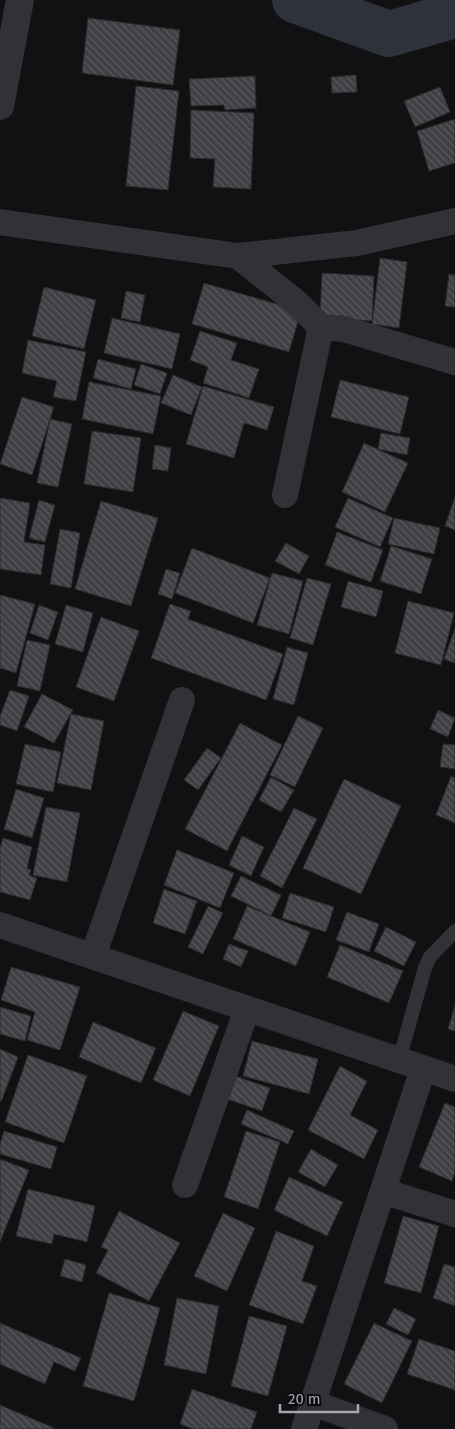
<svg xmlns="http://www.w3.org/2000/svg" width="455" height="1429" font-family="'Fira Sans',sans-serif">
<style>
.lines{fill:none;stroke-linecap:round;stroke-linejoin:round}
.river{stroke:#2e323a;stroke-width:46}
.building{fill:url(#building-back-hatch);stroke:#2b2b2d}
.service{stroke:#323236;stroke-width:14}
.minor{stroke:#323236;stroke-width:26}
.tertiary{stroke:#323236;stroke-width:28}
</style>
<defs>
<pattern id="building-back-hatch" width="6" height="6" patternUnits="userSpaceOnUse" patternTransform="scale(1.25)"><rect width="6" height="6" fill="#404044"/><path d="M-1 5l2 2M0 0l6 6M5-1l2 2" fill="none" stroke="#59595c"/></pattern>
</defs>
<rect width="100%" height="100%" fill="#111012"/>
<g class="lines">
<path class="river" d="M295,0L389,34L455,15"/>
</g>
<path class="building" d="M88,18L180,30L173,85L82,73Z
M356,75L357,92L332,93L331,77Z
M255,76L256,108L225,110L224,105L191,106L189,79Z
M136,86L179,91L168,190L126,186Z
M440,87L450,112L415,127L404,101Z
M191,110L254,113L251,189L213,187L215,159L190,158Z
M455,119V163L429,171L417,131Z
M380,258L407,262L399,328L372,324Z
M322,273L374,276L372,321L320,318Z
M449,274L455,275V307L445,306Z
M204,283L301,311L289,352L192,324Z
M44,287L96,300L84,349L32,336Z
M126,291L145,295L140,322L121,318Z
M112,318L180,334L172,369L104,353Z
M200,331L237,343L231,360L259,369L249,398L203,383L208,367L190,360Z
M28,340L86,352L76,401L53,397L57,381L22,373Z
M98,359L136,369L131,389L93,378Z
M141,364L167,373L160,394L134,385Z
M173,375L202,387L191,415L161,403Z
M340,380L409,397L400,434L331,417Z
M89,382L161,396L153,434L82,419Z
M203,386L274,407L267,430L244,423L234,458L186,444Z
M22,397L54,407L32,475L0,464Z
M50,419L72,424L58,487L37,483Z
M92,431L141,438L133,492L84,484Z
M381,433L410,438L407,455L378,449Z
M364,443L408,463L385,512L342,492Z
M155,445L171,448L168,471L152,469Z
M455,497V530L445,526Z
M0,498L30,503L24,542L45,545L41,575L0,569Z
M348,498L393,518L380,547L335,527Z
M39,500L55,505L45,542L29,538Z
M101,501L158,518L131,606L75,589Z
M394,518L440,528L434,554L388,544Z
M60,529L80,533L71,588L50,584Z
M337,532L383,550L371,582L325,565Z
M286,543L309,556L299,574L275,561Z
M391,546L432,559L421,594L380,581Z
M192,548L270,578L253,623L175,593Z
M166,569L180,573L172,599L158,594Z
M272,573L303,581L289,634L257,625Z
M307,578L331,584L313,645L290,638Z
M348,581L383,591L376,617L341,607Z
M0,595L35,604L16,673L0,668Z
M408,601L454,613L441,665L395,653Z
M170,604L191,611L188,619L283,654L266,700L151,658Z
M39,605L58,612L48,640L30,633Z
M66,605L93,613L83,652L55,644Z
M101,617L139,631L114,701L76,687Z
M455,628V663L444,659Z
M27,640L50,645L40,691L17,686Z
M287,647L308,653L294,705L273,699Z
M10,690L29,696L17,731L0,725V716Z
M42,694L73,710L54,743L24,727Z
M438,710L455,718L448,737L430,729Z
M71,714L104,721L91,790L57,783Z
M298,716L323,728L295,787L270,775Z
M240,723L282,745L227,851L185,829Z
M25,744L61,752L53,792L16,784Z
M443,744L455,745V769L440,767Z
M207,748L221,758L198,790L184,780Z
M451,776L455,778V823L436,815Z
M271,777L294,790L281,812L259,800Z
M344,779L401,806L361,894L303,868Z
M16,789L44,798L32,838L4,829Z
M46,807L80,813L67,882L33,875Z
M294,808L317,819L282,888L260,876Z
M242,836L264,847L251,876L229,865Z
M3,838L32,847L27,868L31,870L29,875L37,878L30,900L0,892V848Z
M177,850L234,873L220,908L164,885Z
M241,876L281,895L271,916L231,896Z
M164,889L197,901L185,934L153,923Z
M290,893L334,907L326,932L282,918Z
M208,906L223,913L203,954L188,947Z
M247,906L310,932L296,966L233,939Z
M347,912L379,924L369,952L336,940Z
M386,927L416,942L404,966L374,951Z
M229,944L248,951L241,967L223,959Z
M340,945L403,971L389,1003L327,977Z
M11,967L80,987L60,1050L27,1040L35,1012L1,1000Z
M455,1005V1031L448,1029Z
M0,1007L31,1016L25,1041L0,1034Z
M183,1011L219,1026L190,1096L153,1080Z
M93,1022L156,1048L141,1083L79,1057Z
M252,1041L318,1059L309,1094L243,1076Z
M0,1049L18,1057L1,1102L0,1101Z
M28,1055L87,1076L64,1143L5,1122Z
M340,1066L367,1081L350,1115L378,1130L364,1159L308,1130Z
M235,1076L270,1088L262,1111L227,1099Z
M445,1103L455,1107V1172L452,1181L419,1167Z
M247,1110L294,1131L288,1144L241,1124Z
M4,1131L57,1147L51,1169L0,1154V1144Z
M246,1131L280,1142L258,1209L224,1197Z
M311,1149L338,1165L325,1187L298,1172Z
M0,1159L29,1170L0,1242Z
M289,1177L343,1202L327,1236L274,1210Z
M28,1189L95,1206L87,1242L54,1234L52,1244L16,1236Z
M119,1211L180,1243L149,1301L96,1273L108,1250L101,1247Z
M223,1213L255,1228L227,1291L194,1276Z
M403,1216L439,1226L421,1293L384,1283Z
M276,1231L314,1246L302,1281L317,1286L303,1324L249,1305Z
M65,1259L86,1265L82,1282L60,1276Z
M444,1264L455,1267V1306L433,1298Z
M109,1293L160,1308L134,1401L83,1386Z
M177,1298L219,1306L206,1374L164,1365Z
M394,1308L416,1319L408,1335L386,1324Z
M249,1316L287,1326L268,1396L231,1386Z
M0,1323L81,1358L75,1371L54,1362L45,1384L0,1364Z
M374,1323L412,1341L382,1403L344,1384Z
M419,1339L455,1351V1390L407,1374Z
M192,1389L257,1412L251,1429H193L180,1424Z
M0,1405L54,1428V1429H0Z"/>
<g class="lines">
<path class="service" d="M399,1060L425,968L430,957L455,931"/>
<path class="minor" d="M0,222L238,256L357,243L455,221
M238,256L297,303L321,327L344,329L455,362
M285,495L321,327
M0,925L455,1079
M93,956L182,700
M185,1185L247,1009
M383,1191L455,1214
M313,1403L385,1429
M304,1429L423,1069"/>
<path class="tertiary" d="M0,106L20,0"/>
</g>
<path d="M280 1404v8h78v-8" fill="none" stroke="#a4a5b0" stroke-width="2.5"/>
<text x="288" y="1404" font-size="15" fill="#a4a5b0" stroke="#0c0b0c" stroke-width="4" paint-order="stroke">20 m</text>
</svg>
